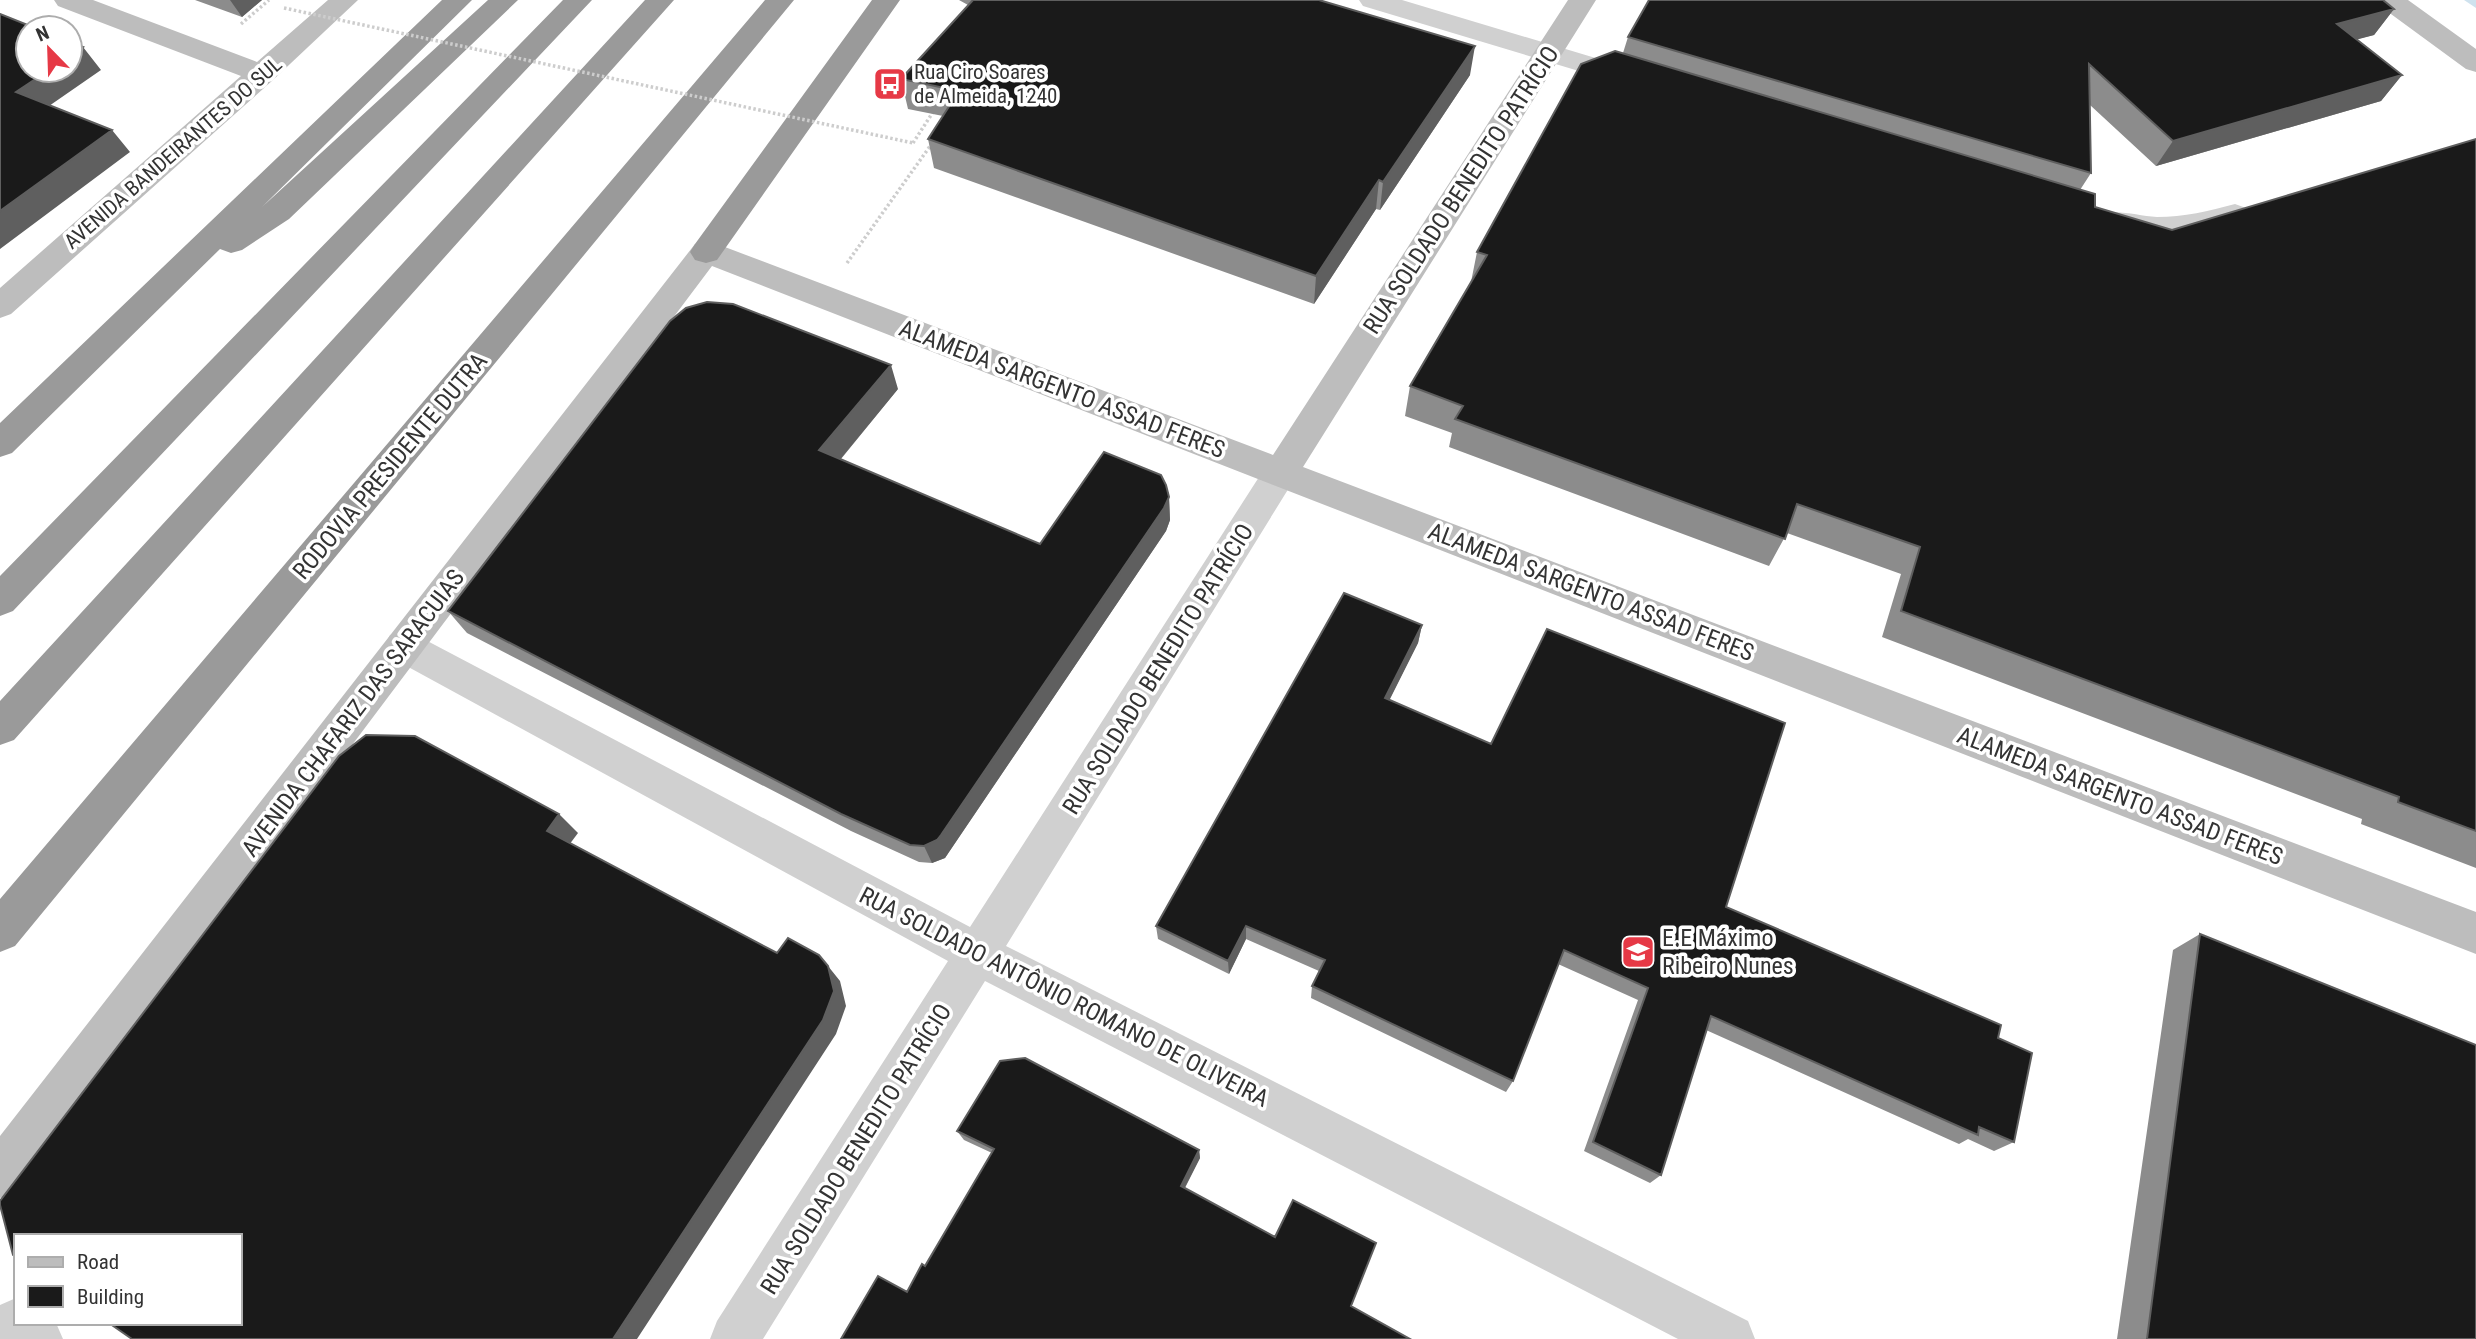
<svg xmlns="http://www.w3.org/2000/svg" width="2476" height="1339" font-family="'Roboto Condensed',sans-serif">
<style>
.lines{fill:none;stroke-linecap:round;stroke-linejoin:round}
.stream{fill:#cfe2ee;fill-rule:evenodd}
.path{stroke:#cdcdcd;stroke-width:3.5;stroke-dasharray:2.5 2.5;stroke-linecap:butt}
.street{fill:#d0d0d0;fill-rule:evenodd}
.secondary{fill:#bdbdbd;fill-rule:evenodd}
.highway{fill:#9a9a9a;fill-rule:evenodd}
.path-bridge{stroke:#cdcdcd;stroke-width:3.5;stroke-dasharray:2.5 2.5;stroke-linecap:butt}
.wall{fill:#8c8c8c}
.shaded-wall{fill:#5f5f5f}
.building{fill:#1a1a1a;stroke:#5f5f5f;stroke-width:2}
.labels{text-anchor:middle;stroke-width:7;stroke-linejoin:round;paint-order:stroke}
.far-poi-label{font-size:21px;fill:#333;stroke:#fff;text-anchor:start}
.far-street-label{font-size:21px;fill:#333;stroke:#fff}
.street-label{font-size:24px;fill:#333;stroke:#fff}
.poi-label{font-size:24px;fill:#333;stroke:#fff;text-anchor:start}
</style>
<rect width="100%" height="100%" fill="#fff"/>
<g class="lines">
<path class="stream" d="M2464,0H2476V8Z"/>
<path class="path" d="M241,24L269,0
M913,143L935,109
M847,263L933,142"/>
<path class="street" d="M1359,0H1402L1642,72L1646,78L1642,84L1632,87L1622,84L1363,6Z
M2235,204L2246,208L2250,215L2246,222C2197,236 2151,244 2101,230L2097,222L2101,214C2119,209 2138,216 2157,217C2184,217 2209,211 2235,204Z
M1280,459L1292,463L1298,473L1292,483L1006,946L1748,1321L1755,1339H1678L985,981L763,1339H710L717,1321L948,961L390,657L384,646L390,635L403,630L416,635L970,927L1268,463Z
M16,1298V1323H56L63,1339H0V1305Z"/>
<path class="secondary" d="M54,0H93L257,62L328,0H358L273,80L11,314L0,318V288L241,76L58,6Z
M1568,0H1596L1303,467L2476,912V954L712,266L17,1191L0,1198V1136L695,244L706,241L717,244L1273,455Z
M2376,0H2408L2476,49V72L2466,69L2380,6Z"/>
<path class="highway" d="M442,0H472L262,207L488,0H518L289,219L242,250L231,253L220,249L12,453L0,457V423Z
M563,0H592L13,611L0,616V576Z
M645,0H674L14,740L0,745V701Z
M765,0H794L15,946L0,952V899Z
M872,0H900L717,260L706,263L695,260L690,252L695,244Z"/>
<path class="path-bridge" d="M284,8L913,143"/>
</g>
<path class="wall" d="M195,0H262L242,17Z
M959,0H1319L1470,75L1380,210L1376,209L1314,304L934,168L928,139L943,116L908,109L901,79L968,5Z
M2394,9L2374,35L2357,39L2402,75L2381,101L2156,166L2090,105L2091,173L2080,190L2095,207L2172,230L2476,139V868L2361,824L2362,819L1882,637L1901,574L1787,533L1769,566L1449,447L1452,433L1405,416L1410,386L1471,282L1477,252L1623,53L1628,37Z
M898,389L841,459L1040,544L1169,497L1170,520L1166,531L945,858L932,863L919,862L851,831L467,633L448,611Z
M1422,625L1418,643L1389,700L1726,907L1998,1038L2014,1142L1994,1151L1968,1139L1959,1144L1706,1030L1661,1175L1650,1183L1584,1151L1638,1000L1558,964L1513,1081L1506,1092L1311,998L1312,986L1319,971L1246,939L1229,974L1158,939L1156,926Z
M2200,934L2476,1339H2117L2173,950Z
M957,1131L1199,1150L1200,1158L1185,1188L1275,1237L1376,1243L925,1266L992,1153L964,1140Z"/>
<path class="shaded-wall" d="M230,0H262L242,17Z
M2394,9L2374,35L2318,50L2337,24Z
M1475,46L1470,75L1380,210L1383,182Z
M83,47L101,70L36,115L16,92L49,70H70V56Z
M2402,75L2381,101L2156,166L2173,141Z
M112,130L130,152L0,249V211Z
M1379,180L1376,209L1314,304L1316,276Z
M891,365L898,389L829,473L819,450Z
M1169,497L1170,520L1166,531L949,852L945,858L932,863L924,846Z
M1422,625L1418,643L1382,715L1385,698Z
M559,814L578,833L566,849L547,831Z
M1246,926V939L1229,974L1228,961Z
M828,966L840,981L846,1006L836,1034L637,1339H613Z
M1199,1150L1200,1158L1182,1193L1181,1186Z"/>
<path class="building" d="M973,0H1319L1475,46L1383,182L1379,180L1316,276L928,139L959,91L901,79Z
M1649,0H2383L2394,9L2337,24L2402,75L2173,141L2089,64L2091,173L1628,37Z
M0,14L35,28H28V70H49L16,92L112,130L0,211Z
M70,42L83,47L70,56Z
M1615,51L2095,194V207L2172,230L2476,139V831L2398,802L2399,797L1901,611L1920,547L1797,504L1785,539L1455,419L1463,406L1410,386L1487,255L1477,252L1581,64Z
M707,302L733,304L891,365L819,450L1040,544L1104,452L1161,475L1166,485L1169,497L1164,508L941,835L937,840L924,846L910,845L841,814L448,611L670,321L686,308Z
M1344,593L1422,625L1385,698L1491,744L1547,629L1785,723L1726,907L2001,1025L1998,1038L2032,1053L2014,1142L1979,1127L1978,1135L1711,1016L1661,1175L1593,1142L1648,988L1564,950L1513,1081L1312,986L1325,960L1246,926L1228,961L1156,926Z
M366,735L415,736L559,814L547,831L777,953L788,938L819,955L828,966L834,991L823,1020L613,1339H132L109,1323H240V1236H16V1257L13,1255L0,1205V1201L339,756Z
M2200,934L2476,1045V1339H2147Z
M1025,1058L1199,1150L1181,1186L1275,1237L1293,1200L1376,1243L1351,1306L1410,1339H841L878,1276L907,1292L922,1264L925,1266L994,1149L957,1131L1000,1061Z"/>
<defs>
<symbol id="bus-square" viewBox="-11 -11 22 22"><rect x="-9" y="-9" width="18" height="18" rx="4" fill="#e63946" stroke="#fff"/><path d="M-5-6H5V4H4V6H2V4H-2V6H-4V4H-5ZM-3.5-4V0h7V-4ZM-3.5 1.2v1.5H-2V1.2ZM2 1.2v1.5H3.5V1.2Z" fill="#fff"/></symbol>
<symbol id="school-square" viewBox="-11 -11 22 22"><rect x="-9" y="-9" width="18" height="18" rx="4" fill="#e63946" stroke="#fff"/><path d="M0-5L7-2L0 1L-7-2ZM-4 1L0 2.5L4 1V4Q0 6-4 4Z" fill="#fff"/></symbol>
</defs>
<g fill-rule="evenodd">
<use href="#bus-square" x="871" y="65" width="38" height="38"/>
<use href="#school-square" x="1619" y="933" width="38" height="38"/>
</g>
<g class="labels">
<g class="far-poi-label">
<text x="914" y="79">Rua Ciro Soares<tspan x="914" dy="24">de Almeida, 1240</tspan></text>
</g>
<g class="far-street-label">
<text transform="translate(173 153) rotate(-41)" y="7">AVENIDA BANDEIRANTES DO SUL</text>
</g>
<g class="street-label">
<text transform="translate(1461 190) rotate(-57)" y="8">RUA SOLDADO BENEDITO PATRÍCIO</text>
<text transform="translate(1062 389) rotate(21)" y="8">ALAMEDA SARGENTO ASSAD FERES</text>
<text transform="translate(390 466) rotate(-50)" y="8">RODOVIA PRESIDENTE DUTRA</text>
<text transform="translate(1591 592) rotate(21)" y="8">ALAMEDA SARGENTO ASSAD FERES</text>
<text transform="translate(1158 669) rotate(-58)" y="8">RUA SOLDADO BENEDITO PATRÍCIO</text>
<text transform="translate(353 713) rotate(-53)" y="8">AVENIDA CHAFARIZ DAS SARACUIAS</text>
<text transform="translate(2120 796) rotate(21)" y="8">ALAMEDA SARGENTO ASSAD FERES</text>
<text transform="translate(1064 997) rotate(27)" y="8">RUA SOLDADO ANTÔNIO ROMANO DE OLIVEIRA</text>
<text transform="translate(856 1149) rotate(-58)" y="8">RUA SOLDADO BENEDITO PATRÍCIO</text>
</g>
<g class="poi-label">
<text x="1662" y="946">E.E Máximo<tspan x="1662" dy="28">Ribeiro Nunes</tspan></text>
</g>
</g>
<rect x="14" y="1234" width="228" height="91" fill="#ffffff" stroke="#adadad" stroke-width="2"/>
<rect x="28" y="1257" width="35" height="10" fill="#bdbdbd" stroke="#adadad" stroke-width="2"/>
<text x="77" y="1269" font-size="21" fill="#333333">Road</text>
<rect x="28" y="1286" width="35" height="21" fill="#1a1a1a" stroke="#adadad" stroke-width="2"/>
<text x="77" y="1304" font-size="21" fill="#333333">Building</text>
<g transform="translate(49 49) rotate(337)"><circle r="33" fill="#ffffff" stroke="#adadad" stroke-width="2"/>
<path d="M0-5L12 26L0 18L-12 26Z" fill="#e63946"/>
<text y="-10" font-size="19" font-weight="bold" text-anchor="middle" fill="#333333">N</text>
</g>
</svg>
